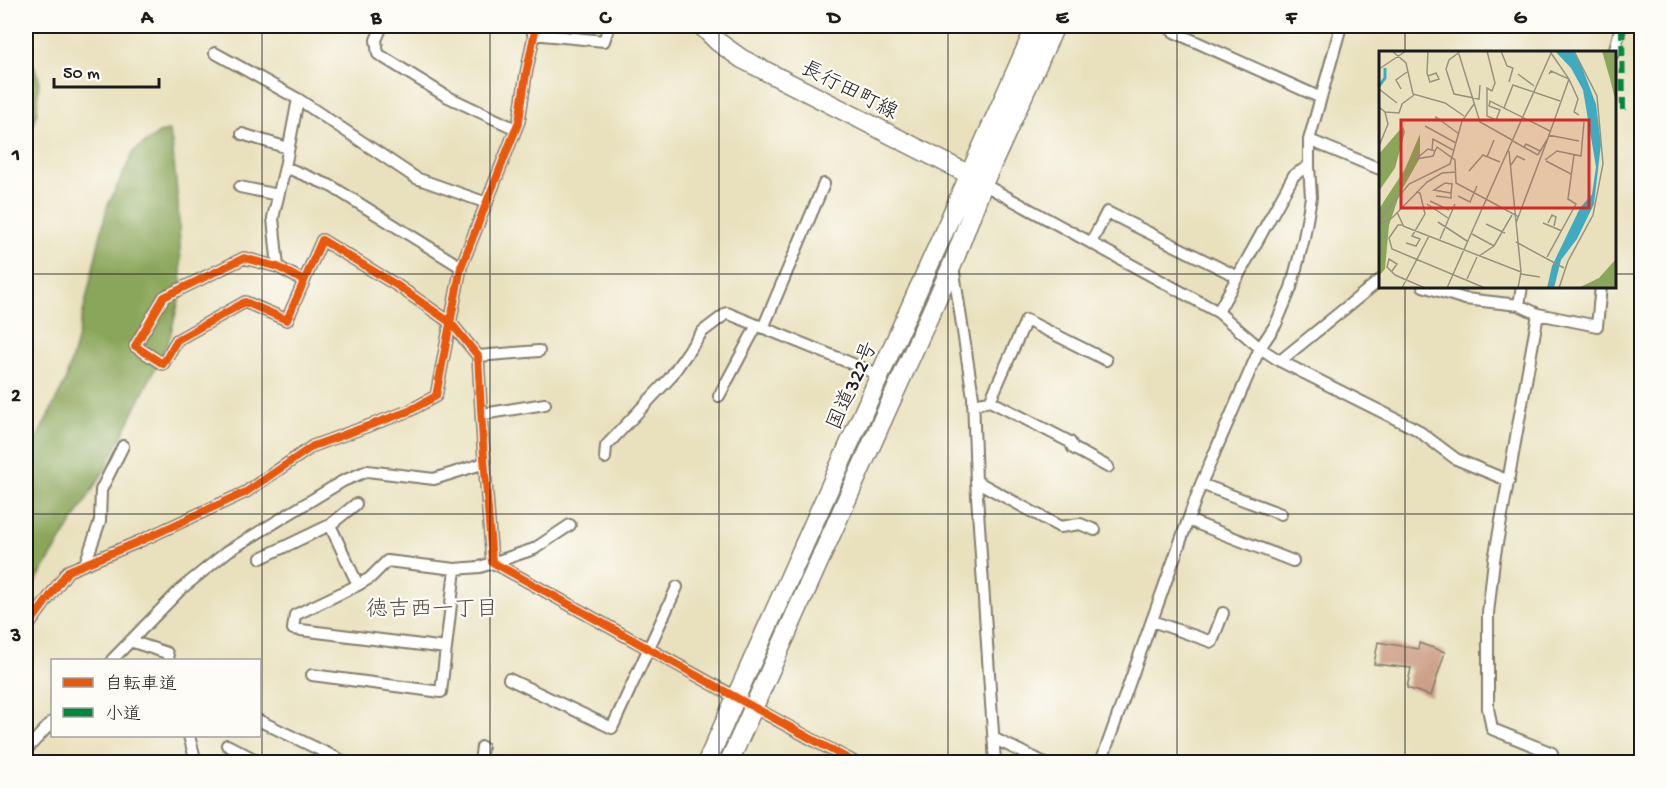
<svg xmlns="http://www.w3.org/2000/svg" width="1667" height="788" font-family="'Gochi Hand','Klee One',sans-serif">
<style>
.forest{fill:#8aa65a;stroke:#53613b;stroke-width:1.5}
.building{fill:#ca9b82}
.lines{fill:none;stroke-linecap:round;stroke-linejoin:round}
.minor-casing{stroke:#827e6d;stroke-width:14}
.primary-casing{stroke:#827e6d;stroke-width:21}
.trunk-casing{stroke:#827e6d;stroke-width:21}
.minor{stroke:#fff;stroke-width:10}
.primary{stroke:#fff;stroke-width:18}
.trunk{stroke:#fff;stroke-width:18}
.quiet{stroke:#00873e;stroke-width:6;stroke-dasharray:12 6;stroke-linecap:butt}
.cycleway-casing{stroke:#fdfcf7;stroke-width:11}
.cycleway{stroke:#e8590c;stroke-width:8}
.grid{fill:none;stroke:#1c1c1c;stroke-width:1.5;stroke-opacity:0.55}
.labels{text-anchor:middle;stroke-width:4.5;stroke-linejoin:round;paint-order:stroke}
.street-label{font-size:21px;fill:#1c1c1c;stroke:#fdfcf7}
.neighbourhood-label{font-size:22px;fill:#594840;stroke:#fdfcf7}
.inset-river{fill:none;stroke:#40aac0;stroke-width:3}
.inset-road{fill:none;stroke:#97927d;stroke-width:1.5}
.view{fill:#d62828;fill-opacity:0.15;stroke:#d62828;stroke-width:3}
.inset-edge{fill:none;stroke:#1c1c1c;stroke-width:3}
.neatline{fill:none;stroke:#1c1c1c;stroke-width:2}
.grid-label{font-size:20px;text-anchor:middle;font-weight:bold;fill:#1c1c1c}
</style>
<rect width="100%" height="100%" fill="#fdfcf7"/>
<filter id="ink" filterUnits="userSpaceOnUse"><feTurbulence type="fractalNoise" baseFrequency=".0167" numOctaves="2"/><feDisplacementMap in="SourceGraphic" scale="12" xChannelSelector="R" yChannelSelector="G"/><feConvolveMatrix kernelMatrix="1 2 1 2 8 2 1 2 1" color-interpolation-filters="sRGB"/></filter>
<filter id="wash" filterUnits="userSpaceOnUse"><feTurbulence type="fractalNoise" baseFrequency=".008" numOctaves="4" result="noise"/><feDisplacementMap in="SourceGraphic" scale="24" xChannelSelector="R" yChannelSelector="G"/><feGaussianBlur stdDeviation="1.35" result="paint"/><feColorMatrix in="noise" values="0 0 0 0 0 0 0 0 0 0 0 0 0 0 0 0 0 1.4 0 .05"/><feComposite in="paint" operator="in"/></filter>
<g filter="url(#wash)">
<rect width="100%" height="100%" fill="#e9e1be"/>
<path class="forest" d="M26,57L31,60L39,79L37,111L26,150Z
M169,131L172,143L178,202L182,289L169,340L106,468L26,597V457L38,436L65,382L76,344L107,207L134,151L159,133Z"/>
<g id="blocks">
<path class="building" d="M1378,642L1418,649L1419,643L1445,652L1431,696L1407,688L1411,668L1374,664Z"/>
</g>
</g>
<g filter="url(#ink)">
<use href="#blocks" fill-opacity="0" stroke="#827e6d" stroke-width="1.5"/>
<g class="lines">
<defs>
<path id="minor" d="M382,26L376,40L378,54L446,96L516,129
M1166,26L1174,32L1319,97
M533,34L604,41L609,26
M215,53L298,99L416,178L487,203
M1614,53L1621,26
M242,134L288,148
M1309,140L1380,169
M285,167L298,99
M983,184L1218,312L1260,348L1280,361L1416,429L1456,459L1509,481
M240,187L278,195
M1091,243L1107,212L1238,277
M953,266L973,397L976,481L995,762
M278,267L273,218L285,167L331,186L461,267
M304,281L278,267L244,258L164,297L135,346L163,364L177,340L245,302L287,320L322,240L398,286L451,323L478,356L483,444L492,562C613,628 733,697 854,762
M1423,286L1465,299L1519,305L1538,314L1597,326L1601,286
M1519,305L1522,286
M1218,312L1294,175L1309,166V140L1341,26
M1538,314L1494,560L1488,613V708L1492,729L1552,753L1547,762
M763,328L824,184
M478,356L539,351
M1280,361L1380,280
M719,396L757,325
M990,401L1070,442L1073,448L1108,467
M973,404L990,401L1026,320L1106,360
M483,414L545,404
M605,458L606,446L669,379L702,332L727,313L880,375
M976,481L1060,527L1080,524L1095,530
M1201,484L1281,514
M356,504L330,525L358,585
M1188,520L1293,561
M261,558L330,525
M85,564L100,521L101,490L123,446
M455,569L480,567L534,549L570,525
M1152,621L1212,642L1223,613
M26,629L68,571L138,542L246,492L313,446L409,411L436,396L461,267L519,121L526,74L536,26
M130,641L167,653L169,660
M112,660L181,589L228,551L343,481L367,471L434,479L485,463
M312,675L441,692L455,569L387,561L370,578L358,585L295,615L293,629L446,648
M509,679L612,728L677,587
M260,721L345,762
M189,736L196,762
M995,739L1043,762
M227,745L260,762
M26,750L52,722
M480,762L482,747
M1101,762L1201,484L1260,348L1276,324L1291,288L1304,238L1311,197L1309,166"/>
<path id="primary" d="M702,26L718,42L742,59L968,174L982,183"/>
<path id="trunk" d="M707,762L1036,26
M729,762L953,263L983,184L1055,26"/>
</defs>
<use href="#minor" class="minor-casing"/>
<use href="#primary" class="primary-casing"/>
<use href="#trunk" class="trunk-casing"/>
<use href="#minor" class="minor"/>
<use href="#primary" class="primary"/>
<use href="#trunk" class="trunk"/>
<path class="quiet" d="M1622,26L1623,112"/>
<defs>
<path id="cycleway" d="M304,281L278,267L244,258L164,297L135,346L163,364L177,340L245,302L287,320L322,240L398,286L451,323L478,356L483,444L492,562C613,628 733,697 854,762
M26,629L68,571L138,542L246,492L313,446L409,411L436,396L461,267L519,121L526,74L536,26"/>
</defs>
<use href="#cycleway" class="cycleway-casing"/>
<use href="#cycleway" class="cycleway"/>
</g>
</g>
<path class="grid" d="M262,26V762M490,26V762M719,26V762M948,26V762M1177,26V762M1405,26V52M26,274H1380M1614,274H1642M1405,286V762M26,514H1642"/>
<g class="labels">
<g class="street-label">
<text transform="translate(850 89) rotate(27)" y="7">長行田町線</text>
<text transform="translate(851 385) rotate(-66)" y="7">国道322号</text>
</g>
<g class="neighbourhood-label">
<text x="432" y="615">徳吉西一丁目</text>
</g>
</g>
<g transform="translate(1379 51)">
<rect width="237" height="237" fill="#e9e1be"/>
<path d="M223,0H237V52L231,28ZM24,75L26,81L16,117L0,140V103ZM41,83V107L21,142L10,174L6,218L0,225V158L26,118ZM237,208V237H199L220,227Z" fill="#8aa65a"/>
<path d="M176,0H194L201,11L217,53L222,93L215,153L198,188L182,209L175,237H168L173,215L201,157L213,143L217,116L204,39L192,17Z" fill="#40aac0"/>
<path class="inset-river" d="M0,35L6,27V17"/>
<path class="inset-road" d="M13,0L27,12L34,43L66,52L85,65M49,0L48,22L51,31L60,28L57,22L49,25M79,0L101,71L133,89M82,0L70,9L67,18L75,43L100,48L101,34M108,0L116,32L113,40L108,37V65L117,69L121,59L110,55L111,50L171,80M122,0L128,15L134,17L130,31M0,18L27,0M139,23L155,35M170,23L172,20L190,28L199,48L195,61L200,64M0,38L18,52M22,38L17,29L28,21M0,56L6,61L9,73L0,95M125,57L134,34L181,50M6,61L20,62L23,53L35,44M56,70L57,66L80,83M46,75L77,92M169,84L200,90M134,90L159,104M145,96L147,93L161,100M53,99L54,88L74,99M56,100L49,98L37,108L54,105L56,100L58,96L76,109L77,132L140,166M130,100L142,221L139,237M159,104L169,87L190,28L172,2M108,106L115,89M166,109L178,100L202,105L205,71M167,110L192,123M132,114L138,105L146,109M90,120L104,104L121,111M57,145L72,147V142L73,133L66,132L55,139L72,142M79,145L91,151L98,135M51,150L70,159M48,153L69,167M18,161L24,174H19L10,187L13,198L106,237M0,169L30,133L71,113L83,70L95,53M59,171L88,190M137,172L169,87M164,172L183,180M169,172L173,164L177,166L175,175M107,173L126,182M0,174L13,167L48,131L63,122L77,121M24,175L142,221M93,183L115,195M61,188L76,153M137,191L185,217M27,192L37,195L41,188L33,185L46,163L41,142L37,141M100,205L115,195L133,164M168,206L197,153L189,148L195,104M13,220L18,213L10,208L8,216L16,224L46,237M142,223L161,226M88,228L98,206M23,237L50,185M68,237L173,0M180,237L189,210L214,164L224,113L218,45L195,0"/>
<path class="view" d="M22,69H210V157H22Z"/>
<rect width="237" height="237" class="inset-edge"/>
</g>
<rect width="1667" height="788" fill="none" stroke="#fdfcf7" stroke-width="66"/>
<rect x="51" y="659" width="210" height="78" fill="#fdfcf7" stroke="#a3a29f" stroke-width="1.5"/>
<rect x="63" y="678" width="30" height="9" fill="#e8590c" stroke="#a3a29f" stroke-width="1.5"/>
<text x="105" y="689" font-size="18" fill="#1c1c1c">自転車道</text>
<rect x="63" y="708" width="30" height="9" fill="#00873e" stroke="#a3a29f" stroke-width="1.5"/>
<text x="105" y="719" font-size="18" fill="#1c1c1c">小道</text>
<path d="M54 78v9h105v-9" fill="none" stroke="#1c1c1c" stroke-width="3"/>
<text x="63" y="78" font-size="18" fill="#1c1c1c" stroke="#fdfcf7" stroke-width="4.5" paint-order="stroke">50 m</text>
<rect x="33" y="33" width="1601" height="722" class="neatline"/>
<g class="grid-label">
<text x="147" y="23">A</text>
<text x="376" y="23">B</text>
<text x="605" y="23">C</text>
<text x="834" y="23">D</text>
<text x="1062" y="23">E</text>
<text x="1291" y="23">F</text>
<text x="1520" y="23">G</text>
<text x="16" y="160">1</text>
<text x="16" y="401">2</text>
<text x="16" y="641">3</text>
</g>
</svg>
